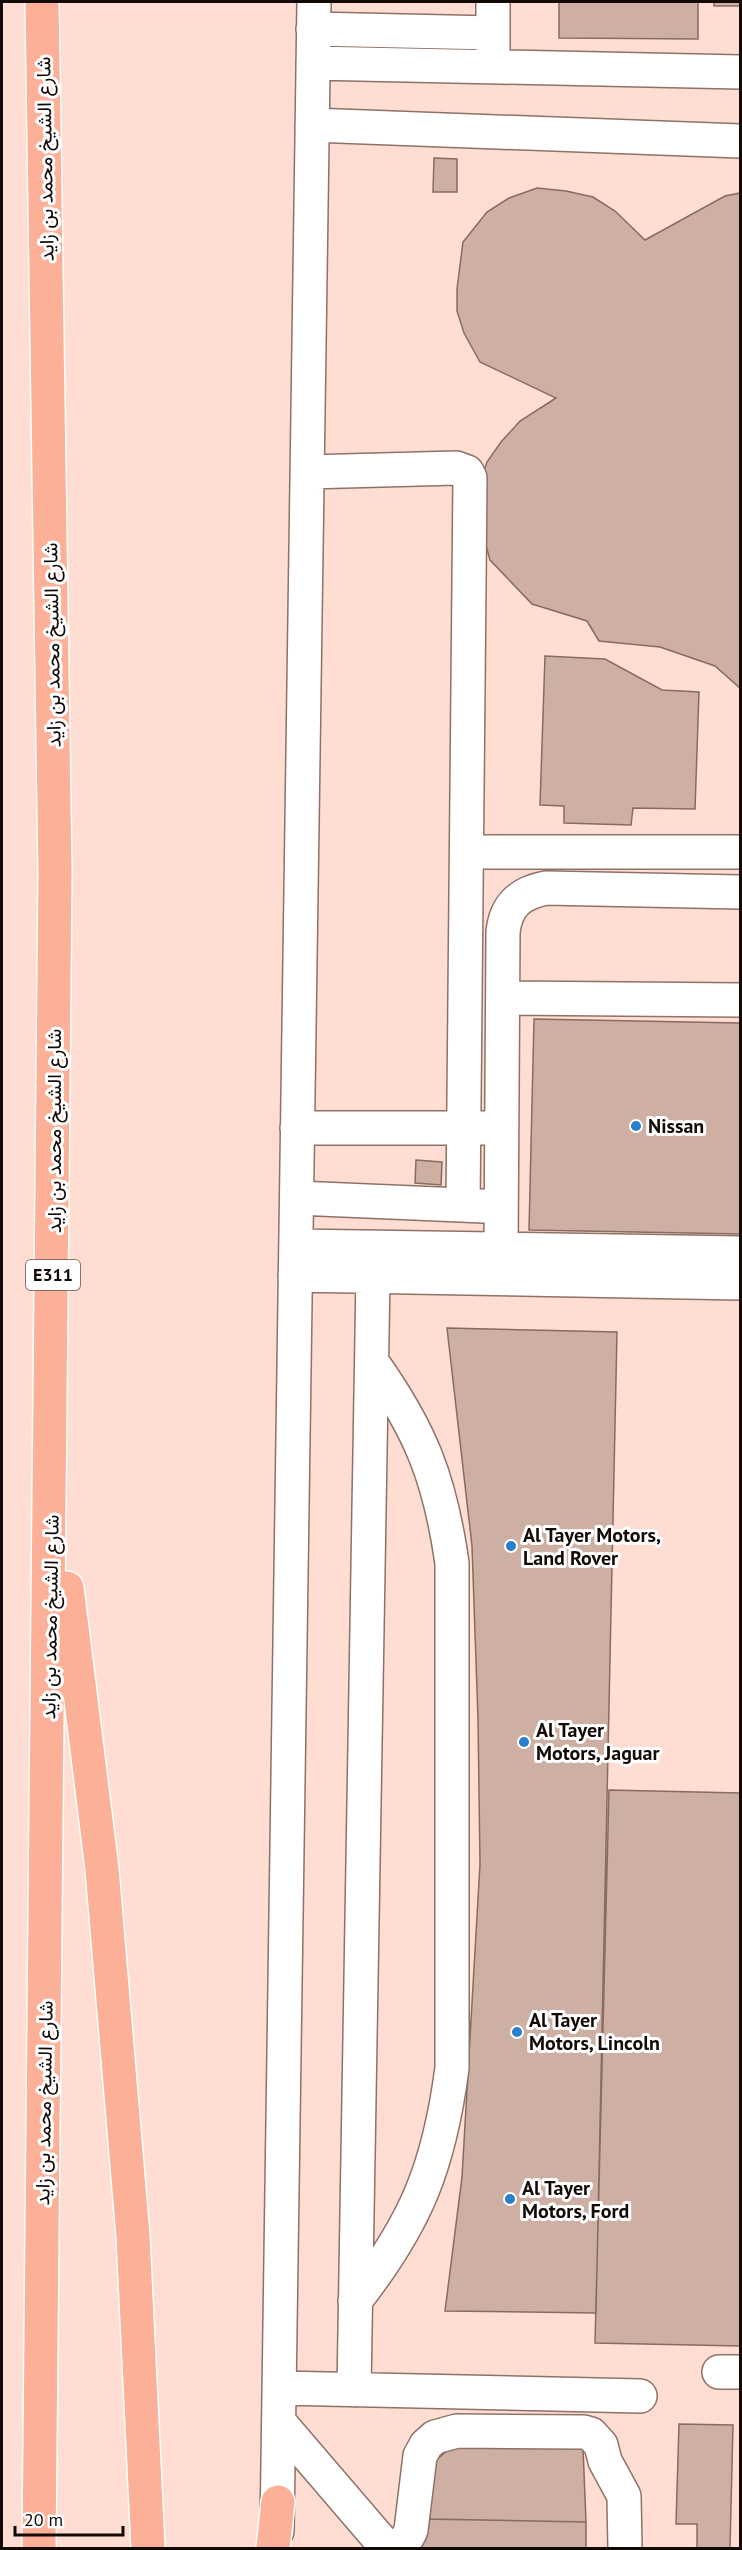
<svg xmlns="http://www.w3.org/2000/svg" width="742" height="2550" font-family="'PT Sans',Vazirmatn,sans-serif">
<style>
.building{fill:#ceafa4;stroke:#886b61;stroke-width:1.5}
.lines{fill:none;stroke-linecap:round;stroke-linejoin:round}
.minor-casing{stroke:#8e7167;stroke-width:36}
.highway-casing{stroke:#fff;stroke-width:36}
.minor{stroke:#fff;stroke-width:33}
.highway{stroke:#fbb097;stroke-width:33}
.poi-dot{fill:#277fcd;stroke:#fff;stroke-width:2}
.labels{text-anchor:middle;stroke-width:6;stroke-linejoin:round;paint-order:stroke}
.shield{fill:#fff;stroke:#5a5351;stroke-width:1.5}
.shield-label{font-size:18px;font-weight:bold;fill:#130906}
.street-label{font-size:20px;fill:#130906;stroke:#fff}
.poi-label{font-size:20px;font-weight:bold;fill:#130906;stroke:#fff;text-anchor:start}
</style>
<rect width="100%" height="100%" fill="#ffddd2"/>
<path class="building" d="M559,2H698V39L559,38Z
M714,2H740V6H714Z
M434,158L457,159V192H433Z
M537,188L566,191L593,197L615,211L645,240L725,196L740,193V688L715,666L660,647L599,641L587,621L532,604L490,560L480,524V481L487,462L501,442L520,421L556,398L480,362L464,333L457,311V289L463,242L487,212L509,198Z
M545,656L605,659L662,690L699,692L695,809L633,808L631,825L564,823V806L540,805Z
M534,1019L740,1023V1234L529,1230Z
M416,1160L442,1162L441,1185L415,1183Z
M447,1328L617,1332L596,2313L445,2311L462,2177L480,1864L478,1719L472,1546Z
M609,1790L740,1793V2346L595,2343Z
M679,2424L733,2425L730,2548H697V2524H676Z
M453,2446L583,2448L586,2522L430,2519L429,2466Z
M422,2519L586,2522V2548H422Z"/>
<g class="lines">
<defs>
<path id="minor" d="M313,29L493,33
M493,53V2
M313,63L740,72
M312,125L740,141
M307,472L456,468L467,472L470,478L463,1205
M467,852H740
M503,998L740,1000
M297,1128H485
M297,1198L484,1206
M296,1246L740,1253
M501,1249L503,932C506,905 520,893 546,888L740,892
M295,1275L740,1283
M355,2301C416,2223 439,2167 452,2068V1563C440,1479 421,1431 372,1362
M719,2372H740
M280,2388L640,2396
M354,2390L373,1276
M279,2422L387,2548
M277,2531L314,2
M387,2547C400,2547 406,2542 411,2530L420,2456L426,2445L435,2437L457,2431L584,2432L591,2434L601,2445L605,2461L624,2496L625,2548"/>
<path id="highway" d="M67,1588L102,1869L133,2236L148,2548
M39,2548L55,873L42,2
M273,2548L278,2502"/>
</defs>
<use href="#minor" class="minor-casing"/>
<use href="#highway" class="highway-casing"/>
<use href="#minor" class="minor"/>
<use href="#highway" class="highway"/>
</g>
<g class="poi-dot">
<circle cx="636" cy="1126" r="6"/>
<circle cx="511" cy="1546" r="6"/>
<circle cx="524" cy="1742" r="6"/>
<circle cx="517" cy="2032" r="6"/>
<circle cx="510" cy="2199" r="6"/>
</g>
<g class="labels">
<rect class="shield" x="26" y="1260" width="54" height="30" rx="4.5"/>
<g class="shield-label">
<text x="53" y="1281">E311</text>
</g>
<g class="street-label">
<text transform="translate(45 159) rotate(-91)" y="7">شارع الشيخ محمد بن زايد</text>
<text transform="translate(52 645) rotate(-91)" y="7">شارع الشيخ محمد بن زايد</text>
<text transform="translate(54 1131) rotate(-90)" y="7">شارع الشيخ محمد بن زايد</text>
<text transform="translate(50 1617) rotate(-89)" y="7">شارع الشيخ محمد بن زايد</text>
<text transform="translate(44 2103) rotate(-89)" y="7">شارع الشيخ محمد بن زايد</text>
</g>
<g class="poi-label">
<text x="648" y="1133">Nissan</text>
<text x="523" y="1542">Al Tayer Motors,<tspan x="523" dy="23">Land Rover</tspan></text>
<text x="536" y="1737">Al Tayer<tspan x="536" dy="23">Motors, Jaguar</tspan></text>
<text x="529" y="2027">Al Tayer<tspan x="529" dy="23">Motors, Lincoln</tspan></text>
<text x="522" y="2195">Al Tayer<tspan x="522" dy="23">Motors, Ford</tspan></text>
</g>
</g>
<rect width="742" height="2550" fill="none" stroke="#130906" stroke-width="6"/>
<path d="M15 2526v9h108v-9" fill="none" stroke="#130906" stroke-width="3"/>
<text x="24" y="2526" font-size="18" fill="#130906" stroke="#ffffff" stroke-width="4.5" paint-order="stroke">20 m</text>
</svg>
